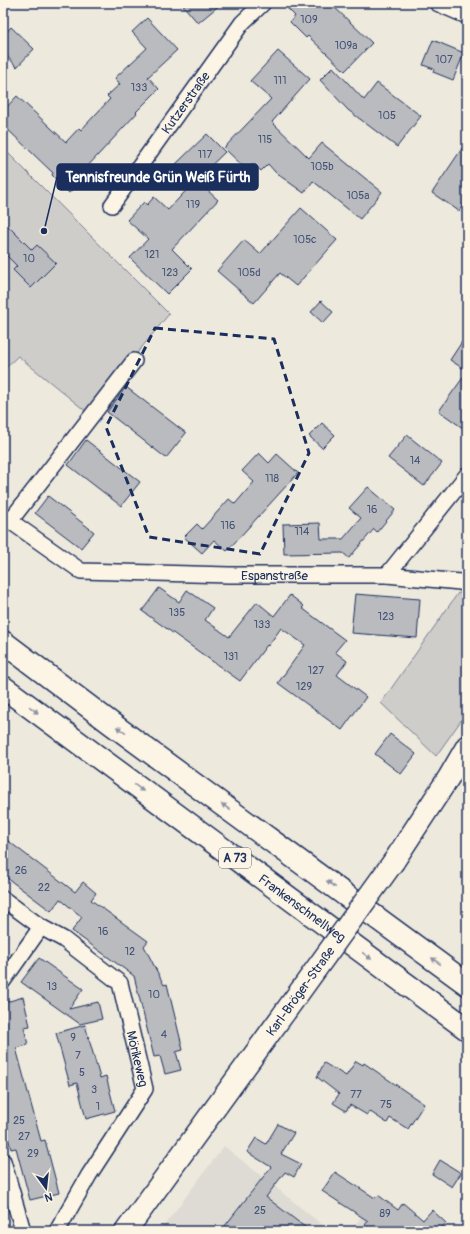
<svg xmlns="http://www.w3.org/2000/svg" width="470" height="1234" font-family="Pangolin,sans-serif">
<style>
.built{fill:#dedbd4}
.green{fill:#cfcdca;stroke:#757e94}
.building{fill:#babbbe;stroke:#1b2f5e}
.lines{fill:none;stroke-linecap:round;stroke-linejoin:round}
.street-casing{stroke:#1b2f5e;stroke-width:18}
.secondary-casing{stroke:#1b2f5e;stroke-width:24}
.highway-casing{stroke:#1b2f5e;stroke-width:25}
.street{stroke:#fcf5e5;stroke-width:15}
.secondary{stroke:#fcf5e5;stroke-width:21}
.highway{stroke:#fcf5e5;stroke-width:22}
.secondary-bridge-casing{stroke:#1b2f5e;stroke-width:24;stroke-linecap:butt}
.secondary-bridge{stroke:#fcf5e5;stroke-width:21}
.oneway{fill:#8c92a2}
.marked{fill:none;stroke:#1b2f5e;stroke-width:3;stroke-dasharray:8 5;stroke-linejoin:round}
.labels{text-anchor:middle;stroke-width:4;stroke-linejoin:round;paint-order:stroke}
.number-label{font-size:11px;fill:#435276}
.shield{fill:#fcf5e5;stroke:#5e6a86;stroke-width:1}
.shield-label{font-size:12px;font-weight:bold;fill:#1b2f5e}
.street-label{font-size:13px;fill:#1b2f5e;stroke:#fcf5e5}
.leader{fill:none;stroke:#1b2f5e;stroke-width:1.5}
.callout-dot{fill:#1b2f5e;stroke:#fcf5e5;stroke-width:1.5}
.callout{fill:#1b2f5e;stroke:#1b2f5e;stroke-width:1.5}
.callout-label{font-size:14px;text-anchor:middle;font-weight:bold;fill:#fff}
</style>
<rect width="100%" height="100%" fill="#eee9dd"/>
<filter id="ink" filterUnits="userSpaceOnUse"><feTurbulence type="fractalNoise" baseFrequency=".025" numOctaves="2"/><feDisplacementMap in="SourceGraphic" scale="8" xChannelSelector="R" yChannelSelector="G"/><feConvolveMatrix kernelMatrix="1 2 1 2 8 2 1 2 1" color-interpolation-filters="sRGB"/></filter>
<g filter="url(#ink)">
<path class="built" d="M224,1146L330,1231H160Z
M367,1210L393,1231H350Z"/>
<path class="green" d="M3,148L169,314L88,413L18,356L3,370Z
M458,593L467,594V712L436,756L381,703Z"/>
<path class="building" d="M181,3H222L198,23Z
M282,3H330L372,43L345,71L308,36L306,38L290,22L295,16Z
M147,18L177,50L148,77L159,89L136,112L137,113L86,168L90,172L69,193L52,175L53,173L3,125V111L17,96L66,142L79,128L81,130L110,99L107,96L120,84L115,78L147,48L132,32Z
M11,27L34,49L17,67L3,52V36Z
M433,40L464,53L453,80L433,72L434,69L423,65Z
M278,51L310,79L272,122L309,158L322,143L382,192L360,219L313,181L304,193L276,173L268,164L261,171L253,163L246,169L224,148L271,99L250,81Z
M333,67L364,100L377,83L421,116L397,147L348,110L320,80Z
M207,134L225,152L196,180L218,200L172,249L192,269L167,294L130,258L148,239L127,220L144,202L147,205L154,197L168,210L194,182L176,164Z
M467,141V199L459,211L432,193Z
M301,208L337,240L296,286L280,273L254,303L217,271L244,240L260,254Z
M3,221L32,250L37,245L56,263L31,288L13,270L17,266L3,252Z
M321,301L333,312L323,323L311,312Z
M467,334V371L450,360Z
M467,372V431L439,411Z
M126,387L186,433L166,458L107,412Z
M322,423L335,435L322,448L309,436Z
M407,435L442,463L424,486L388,458Z
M86,440L140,482L121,506L68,465Z
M259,453L269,463L277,454L298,473L227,551L214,540L202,553L184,537L197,524L202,529L229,499L235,504L254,482L242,471Z
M368,487L395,510L377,532L374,529L349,558L343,553L284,554L283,524L320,523L321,539H343L361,518L349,508Z
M48,496L94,532L81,548L35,513Z
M159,588L179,602L187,590L213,608L205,620L229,637L257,602L274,616L290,595L304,606L302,608L345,640L335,652L347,661L337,675L366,697L342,730L278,683L305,645L281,628L268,646L267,645L240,681L142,611Z
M355,594L420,599L417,638L351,633Z
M390,734L416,754L401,774L375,754Z
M3,837L75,892L83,882L96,893L91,900L148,941L144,946L164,985L167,984L183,1050L176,1052L181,1070L165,1074L160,1056L154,1057L134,976L72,931L82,917L60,899L51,911L3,875Z
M39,958L83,989L69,1009L98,1002L102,1019L80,1024L21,982Z
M23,997L30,1026L24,1027L28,1045L16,1048L41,1141L45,1140L59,1193L30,1200L16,1148L11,1149L3,1117V1003Z
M85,1025L100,1078L106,1076L115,1111L86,1119L77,1083L70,1085L56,1033Z
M356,1061L363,1065L364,1063L424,1104L408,1129L390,1118L387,1123L369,1111L367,1115L350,1105L346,1111L333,1103L339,1094L317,1077L324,1063L346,1076Z
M278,1124L294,1133L281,1154L301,1164L294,1177L285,1172L266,1197L310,1231H221L271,1167L247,1152L256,1138L266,1144Z
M440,1160L461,1173L452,1187L432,1174Z
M335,1172L375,1198L378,1195L398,1210L403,1203L423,1220L432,1210L446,1223L439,1231H361L368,1221L322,1191Z"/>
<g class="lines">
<defs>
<g id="street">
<path d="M437,3L467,16"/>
<path id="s1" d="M112,205L242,23L263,3"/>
<path id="s2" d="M3,516L81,571L229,575H387L460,582L467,584"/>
<path d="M10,521L134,361"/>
<path d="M387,575L467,475"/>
<path id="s3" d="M3,899L41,927L63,939L120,983L145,1089L89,1175L57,1231"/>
<path d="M3,981L41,927"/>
<path d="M3,1161L23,1231"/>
</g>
<path id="secondary" d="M394,861L449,777L467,746
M126,1231L285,1012"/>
<g id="highway">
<path d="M3,642L112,724L467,984"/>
<path id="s4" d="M3,687L467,1029"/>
</g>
</defs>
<use href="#street" class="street-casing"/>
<use href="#secondary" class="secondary-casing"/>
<use href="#highway" class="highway-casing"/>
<use href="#street" class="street"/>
<use href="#secondary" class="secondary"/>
<use href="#highway" class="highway"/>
<defs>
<path id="secondary-bridge" d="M285,1012L394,861"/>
</defs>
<use href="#secondary-bridge" class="secondary-bridge-casing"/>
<use href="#secondary-bridge" class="secondary-bridge"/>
</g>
<defs><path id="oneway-solid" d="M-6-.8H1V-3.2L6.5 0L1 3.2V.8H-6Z"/></defs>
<g class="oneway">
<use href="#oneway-solid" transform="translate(34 710) rotate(37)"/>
<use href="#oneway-solid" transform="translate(121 730) rotate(-144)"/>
<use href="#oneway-solid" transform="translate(139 788) rotate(36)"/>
<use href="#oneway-solid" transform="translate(226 807) rotate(-144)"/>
<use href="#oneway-solid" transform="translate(331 884) rotate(-144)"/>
<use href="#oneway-solid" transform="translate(367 956) rotate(36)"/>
<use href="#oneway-solid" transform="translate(436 961) rotate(-144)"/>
</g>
</g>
<path class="marked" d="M155,328L274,339L309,453L260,554L149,537L106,427Z"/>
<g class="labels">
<g class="number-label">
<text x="309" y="23">109</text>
<text x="346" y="49">109a</text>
<text x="444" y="63">107</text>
<text x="280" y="84">111</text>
<text x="139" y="91">133</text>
<text x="387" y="119">105</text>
<text x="265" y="143">115</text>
<text x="205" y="158">117</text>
<text x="322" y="170">105b</text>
<text x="358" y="199">105a</text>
<text x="193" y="208">119</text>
<text x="305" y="243">105c</text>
<text x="152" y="258">121</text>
<text x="29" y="262">10</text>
<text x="170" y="276">123</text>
<text x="249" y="276">105d</text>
<text x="415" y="464">14</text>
<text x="272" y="482">118</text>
<text x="372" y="513">16</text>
<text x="228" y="529">116</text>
<text x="302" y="535">114</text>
<text x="177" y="616">135</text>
<text x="386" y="620">123</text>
<text x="262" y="628">133</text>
<text x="231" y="660">131</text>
<text x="316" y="674">127</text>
<text x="304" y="690">129</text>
<text x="21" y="874">26</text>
<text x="44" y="891">22</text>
<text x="103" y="935">16</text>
<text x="130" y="955">12</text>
<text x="52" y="990">13</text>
<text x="154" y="998">10</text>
<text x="164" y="1038">4</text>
<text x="73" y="1041">9</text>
<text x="78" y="1059">7</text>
<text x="82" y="1076">5</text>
<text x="94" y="1093">3</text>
<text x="356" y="1098">77</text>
<text x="386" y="1108">75</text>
<text x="98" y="1110">1</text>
<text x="19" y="1124">25</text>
<text x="24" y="1140">27</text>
<text x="33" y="1157">29</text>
<text x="260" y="1214">25</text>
<text x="385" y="1217">89</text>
</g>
<rect class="shield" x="219" y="848" width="32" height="20" rx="3"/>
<g class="shield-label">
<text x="235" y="862">A 73</text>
</g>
<g class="street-label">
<text dy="5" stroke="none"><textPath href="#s1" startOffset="126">Kutzerstraße</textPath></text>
<text dy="5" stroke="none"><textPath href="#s2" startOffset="289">Espanstraße</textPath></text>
<text dy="5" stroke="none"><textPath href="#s4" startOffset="372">Frankenschnellweg</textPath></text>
<text transform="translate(300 991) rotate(-54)" y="5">Karl-Bröger-Straße</text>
<text dy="5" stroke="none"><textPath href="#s3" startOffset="222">Mörikeweg</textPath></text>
</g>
</g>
<path class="leader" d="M44 231L57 177"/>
<circle class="callout-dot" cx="44" cy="231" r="4"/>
<rect class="callout" x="57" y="164" width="201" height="26" rx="4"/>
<g class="callout-label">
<text x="158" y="182">Tennisfreunde Grün Weiß Fürth</text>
</g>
<rect width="470" height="1234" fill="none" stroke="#fcf5e5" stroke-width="16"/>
<rect x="8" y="8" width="454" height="1218" fill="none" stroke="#1b2f5e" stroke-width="1.5" filter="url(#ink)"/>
<g transform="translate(46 1188) rotate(165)" stroke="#fcf5e5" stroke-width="3" paint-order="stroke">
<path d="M0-3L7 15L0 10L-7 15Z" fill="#1b2f5e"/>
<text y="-6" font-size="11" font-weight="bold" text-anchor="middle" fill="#1b2f5e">N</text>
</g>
</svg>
